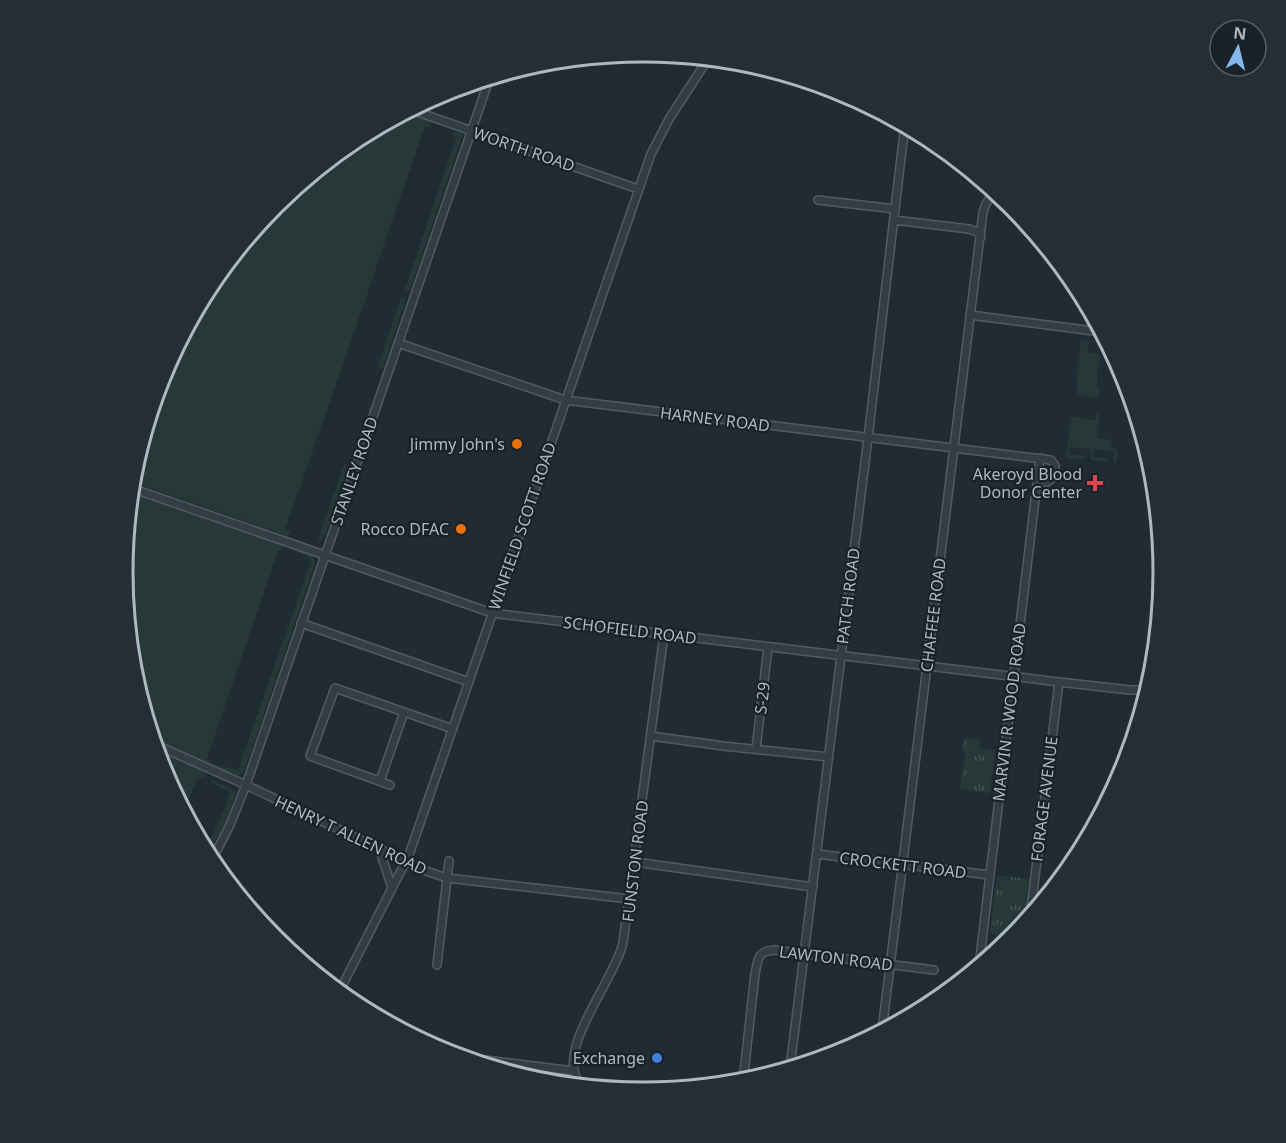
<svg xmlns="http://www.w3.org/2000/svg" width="1286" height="1143" font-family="'Noto Sans',sans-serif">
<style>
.green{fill:#263937}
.park{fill:url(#park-tufts)}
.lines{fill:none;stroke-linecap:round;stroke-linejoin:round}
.minor-casing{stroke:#515b63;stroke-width:10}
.minor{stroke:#343d45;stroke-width:7}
.food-dot{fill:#e8710a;stroke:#192229;stroke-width:2}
.health-dot{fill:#e0444e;stroke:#192229;stroke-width:2}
.shop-dot{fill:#3f7fe0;stroke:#192229;stroke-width:2}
.labels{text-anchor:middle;stroke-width:4.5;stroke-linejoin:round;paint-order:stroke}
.street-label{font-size:16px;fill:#aeb8c2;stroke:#192229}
.poi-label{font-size:16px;fill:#aeb8c2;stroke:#192229;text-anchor:end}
.rim{fill:none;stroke:#aeb8c2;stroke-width:3}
</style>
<defs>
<pattern id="park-tufts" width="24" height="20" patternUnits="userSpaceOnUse" patternTransform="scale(1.5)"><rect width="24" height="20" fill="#263937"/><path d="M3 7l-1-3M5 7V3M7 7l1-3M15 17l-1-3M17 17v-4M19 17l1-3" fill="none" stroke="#435452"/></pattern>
</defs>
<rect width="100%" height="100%" fill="#212b34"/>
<path class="green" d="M404,112L430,122V128L425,126L329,405L285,529L291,531L287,536L284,535L150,488L132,480L133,470L167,363L210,282L275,203L354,139Z
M455,131L462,133V137L410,290L408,291L405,289L456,138L452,135Z
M404,297L406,299L383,368H380L378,365L401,298Z
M1081,340L1108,343L1109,344L1089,342L1088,353L1100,354L1097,378L1098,380L1097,387H1100L1098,398L1076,394L1077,382L1076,381Z
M1096,413H1100L1097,438L1112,440L1111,448L1118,449L1116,463L1114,462V452L1094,449L1093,457L1110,459L1109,462L1091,460V449L1070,447L1069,454L1086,456L1085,459L1068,458L1066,456L1071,417L1095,420Z
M344,464L349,466L327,529L321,541L318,540Z
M130,492L284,546L283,551H278L207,759L211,762L209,764L152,738L132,673L123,571Z
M293,548C302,552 315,552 315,564L245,769L240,775H236L220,769L217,767V765L238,770L311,561L307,556L291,550V549Z
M156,750L205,771L206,774L204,778L198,777L184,812L162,770Z
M212,780L236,791C233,806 223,832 213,843H211L210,840L224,810L230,792L211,782Z"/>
<path class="park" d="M964,737L981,740L980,748L995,750L990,793L960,789L965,754L962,749Z
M997,875L1029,879L1024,924L1013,937L990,934Z"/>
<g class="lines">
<defs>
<path id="minor" d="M696,56L706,62L777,71
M409,109L638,189
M818,200L895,209
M894,220L969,229L977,232L981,237
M970,315L1102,332
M398,343L565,400L1051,460L1055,466L1054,477L1047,482H1037
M131,488L492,613L1059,682L1130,690H1148
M301,623L469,682
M651,736L723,746L829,757
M154,744L246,785L426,871L447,878L630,899
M756,749L768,647
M380,781L404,712
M390,785L310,756L335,688L453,729
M379,848L392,888
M817,854L990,875
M211,862L230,825L246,785L490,77
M635,862L813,887
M1030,917L1059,682
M437,965L449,861
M979,966L1040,458
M339,992L409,855L651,154L669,119L706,62
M882,1031L983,212C986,202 989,196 999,194
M454,1056L574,1071
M790,1068L868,438L905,124
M576,1077C561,1043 615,978 623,943L664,634
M743,1082L755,974C758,960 757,951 774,950L934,970"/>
</defs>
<use href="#minor" class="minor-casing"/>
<use href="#minor" class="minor"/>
</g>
<g class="food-dot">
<circle cx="517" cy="444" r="6"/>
<circle cx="461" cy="529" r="6"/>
</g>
<path class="health-dot" d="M1092 474h6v6h6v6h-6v6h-6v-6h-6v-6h6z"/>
<circle class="shop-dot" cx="657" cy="1058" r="6"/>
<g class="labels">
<g class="street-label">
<text transform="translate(524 149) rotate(19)" y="6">WORTH ROAD</text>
<text transform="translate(715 419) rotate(7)" y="6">HARNEY ROAD</text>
<text transform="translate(354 471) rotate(-71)" y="6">STANLEY ROAD</text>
<text transform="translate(522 526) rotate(-71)" y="6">WINFIELD SCOTT ROAD</text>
<text transform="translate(848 596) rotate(-83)" y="6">PATCH ROAD</text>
<text transform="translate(933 615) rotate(-83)" y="6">CHAFFEE ROAD</text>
<text transform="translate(630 630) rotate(7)" y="6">SCHOFIELD ROAD</text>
<text transform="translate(762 698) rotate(-83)" y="6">S-29</text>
<text transform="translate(1009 712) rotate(-83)" y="6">MARVIN R WOOD ROAD</text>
<text transform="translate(1044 799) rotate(-83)" y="6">FORAGE AVENUE</text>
<text transform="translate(351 835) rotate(25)" y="6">HENRY T ALLEN ROAD</text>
<text transform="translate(635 861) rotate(-83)" y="6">FUNSTON ROAD</text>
<text transform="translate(903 865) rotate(7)" y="6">CROCKETT ROAD</text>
<text transform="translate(836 958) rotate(7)" y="6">LAWTON ROAD</text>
</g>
<g class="poi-label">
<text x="505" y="450">Jimmy John's</text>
<text x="1082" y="480">Akeroyd Blood<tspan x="1082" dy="18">Donor Center</tspan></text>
<text x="449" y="535">Rocco DFAC</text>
<text x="645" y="1064">Exchange</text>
</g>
</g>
<path d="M0 0H1286V1143H0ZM133 572a510 510 0 1 1 1020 0a510 510 0 1 1-1020 0Z" fill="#252e35" fill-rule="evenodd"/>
<path class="rim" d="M133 572a510 510 0 1 1 1020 0a510 510 0 1 1-1020 0Z"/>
<g transform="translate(1238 48) rotate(7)"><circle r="28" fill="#192229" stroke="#555e66" stroke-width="1.5"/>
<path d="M0-4.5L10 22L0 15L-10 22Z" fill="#86b8ef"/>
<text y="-9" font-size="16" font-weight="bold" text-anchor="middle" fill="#aeb8c2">N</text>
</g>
</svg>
